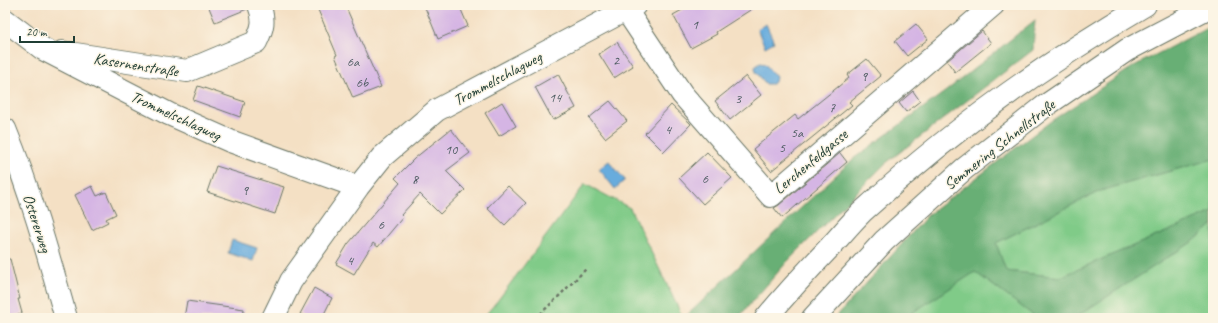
<svg xmlns="http://www.w3.org/2000/svg" width="1218" height="323" font-family="Caveat,sans-serif">
<style>
.green{fill:#80cb88;stroke:#50845e}
.forest{fill:#68af74;stroke:#447654}
.water{fill:#68acdd;stroke:#447488}
.building{fill:#d5b5e4}
.lines{fill:none;stroke-linecap:round;stroke-linejoin:round}
.minor-casing{stroke:#6a7666;stroke-width:24}
.highway-casing{stroke:#6a7666;stroke-width:24}
.path{stroke:#6a7666;stroke-width:2.5;stroke-dasharray:3 3;stroke-linecap:butt}
.minor{stroke:#fff;stroke-width:22}
.highway{stroke:#fff;stroke-width:22}
.labels{text-anchor:middle;stroke-width:3;stroke-linejoin:round;paint-order:stroke}
.number-label{font-size:14px;fill:#4c5b60}
.street-label{font-size:16px;fill:#1f3d34;stroke:#fcf5e5}
</style>
<rect width="100%" height="100%" fill="#fcf5e5"/>
<filter id="ink" filterUnits="userSpaceOnUse"><feTurbulence type="fractalNoise" baseFrequency=".025" numOctaves="2"/><feDisplacementMap in="SourceGraphic" scale="8" xChannelSelector="R" yChannelSelector="G"/><feConvolveMatrix kernelMatrix="1 2 1 2 8 2 1 2 1" color-interpolation-filters="sRGB"/></filter>
<filter id="wash" filterUnits="userSpaceOnUse"><feTurbulence type="fractalNoise" baseFrequency=".012" numOctaves="4" result="noise"/><feDisplacementMap in="SourceGraphic" scale="16" xChannelSelector="R" yChannelSelector="G"/><feGaussianBlur stdDeviation="0.9" result="paint"/><feColorMatrix in="noise" values="0 0 0 0 0 0 0 0 0 0 0 0 0 0 0 0 0 1.4 0 .05"/><feComposite in="paint" operator="in"/></filter>
<g filter="url(#wash)">
<rect width="100%" height="100%" fill="#f4e0c4"/>
<path class="green" d="M1213,159V212L1060,277L1006,271L996,243L1100,191Z
M585,184L630,208L683,318H483L498,300Z
M1213,224V318H1074L1195,240Z
M975,272L1037,318H904Z"/>
<path class="forest" d="M1035,20L1033,50L886,163L786,263L738,318H684L853,159L946,91Z
M1213,25V159L1100,191L996,243L1006,271L1060,277L1213,212V224L1195,240L1074,318H1037L975,272L904,318H835L929,214L1051,121L1134,66Z"/>
<path class="water" d="M766,24L774,42L765,47L757,29Z
M760,63L765,64L776,77L775,82L772,84H766L756,72L755,67Z
M609,161L625,180L615,189L599,169Z
M232,240L257,248L253,261L228,253Z"/>
<g id="blocks">
<path class="building" d="M208,5H247V9L215,22Z
M316,5H345L381,87L353,98L335,56L337,55Z
M424,5H459L468,26L438,39Z
M691,5H758L716,32L717,34L691,48L673,15Z
M916,24L928,39L907,56L895,41Z
M982,31L991,43L955,72L947,61Z
M617,42L633,66L614,78L599,54Z
M867,59L881,76L849,102L852,105L771,171L753,149L795,115L798,119L849,78L847,75Z
M558,74L576,108L553,120L535,87Z
M746,76L761,95L730,120L715,101Z
M198,86L245,102L240,117L193,100Z
M913,91L920,101L906,112L899,103Z
M610,101L627,121L605,138L589,118Z
M502,102L516,126L499,136L485,113Z
M671,105L691,124L664,152L645,133Z
M451,129L470,153L446,171L465,190L440,214L420,194L401,215L403,217L378,247L373,243L354,274L336,264L348,244L400,183L395,178L415,158Z
M707,152L732,178L703,204L679,178Z
M840,153L847,162L782,218L774,208L779,205Z
M216,166L284,187L275,214L207,192Z
M92,186L97,196L106,192L116,214L106,219L108,222L92,230L75,195Z
M508,186L526,203L505,225L487,208Z
M5,259H10L20,299H18L22,313L5,318Z
M314,288L332,298L322,318H308L300,314Z
M187,301L244,309L243,318H184Z"/>
</g>
</g>
<g filter="url(#ink)">
<use href="#blocks" fill-opacity="0" stroke="#6a7666" stroke-width="1"/>
<g class="lines">
<defs>
<path id="minor" d="M626,10L682,94L771,196L993,5
M5,20L43,49L169,114L230,141L358,187L382,157L437,110L635,5
M62,52L187,71L256,42C263,28 265,20 259,5
M5,129C30,190 48,254 66,318
M273,318L291,281L358,187"/>
<path id="highway" d="M766,318C787,293 809,269 831,246C841,235 851,223 862,212C948,133 1044,64 1145,5
M813,318L884,241L964,169L1045,106L1127,50L1213,5"/>
</defs>
<use href="#minor" class="minor-casing"/>
<use href="#highway" class="highway-casing"/>
<path class="path" d="M536,318L559,296L587,268"/>
<use href="#minor" class="minor"/>
<use href="#highway" class="highway"/>
</g>
</g>
<g class="labels">
<g class="number-label">
<text x="695" y="29">1</text>
<text x="616" y="65">2</text>
<text x="353" y="66">6a</text>
<text x="864" y="81">9</text>
<text x="362" y="87">6b</text>
<text x="555" y="102">14</text>
<text x="738" y="103">3</text>
<text x="832" y="112">7</text>
<text x="668" y="134">4</text>
<text x="797" y="137">5a</text>
<text x="782" y="152">5</text>
<text x="451" y="154">10</text>
<text x="705" y="183">6</text>
<text x="415" y="184">8</text>
<text x="245" y="195">9</text>
<text x="381" y="229">6</text>
<text x="350" y="265">4</text>
</g>
<g class="street-label">
<text transform="translate(136 64) rotate(9)" y="6">Kasernenstraße</text>
<text transform="translate(497 78) rotate(-28)" y="6">Trommelschlagweg</text>
<text transform="translate(176 115) rotate(25)" y="6">Trommelschlagweg</text>
<text transform="translate(999 144) rotate(-38)" y="6">Semmering Schnellstraße</text>
<text transform="translate(810 161) rotate(-40)" y="6">Lerchenfeldgasse</text>
<text transform="translate(38 223) rotate(72)" y="6">Ostererweg</text>
</g>
</g>
<rect width="1218" height="323" fill="none" stroke="#fcf5e5" stroke-width="20"/>
<path d="M20 36v6h54v-6" fill="none" stroke="#1f3d34" stroke-width="2"/>
<text x="26" y="36" font-size="12" fill="#1f3d34" stroke="#fcf5e5" stroke-width="3" paint-order="stroke">20 m</text>
</svg>
